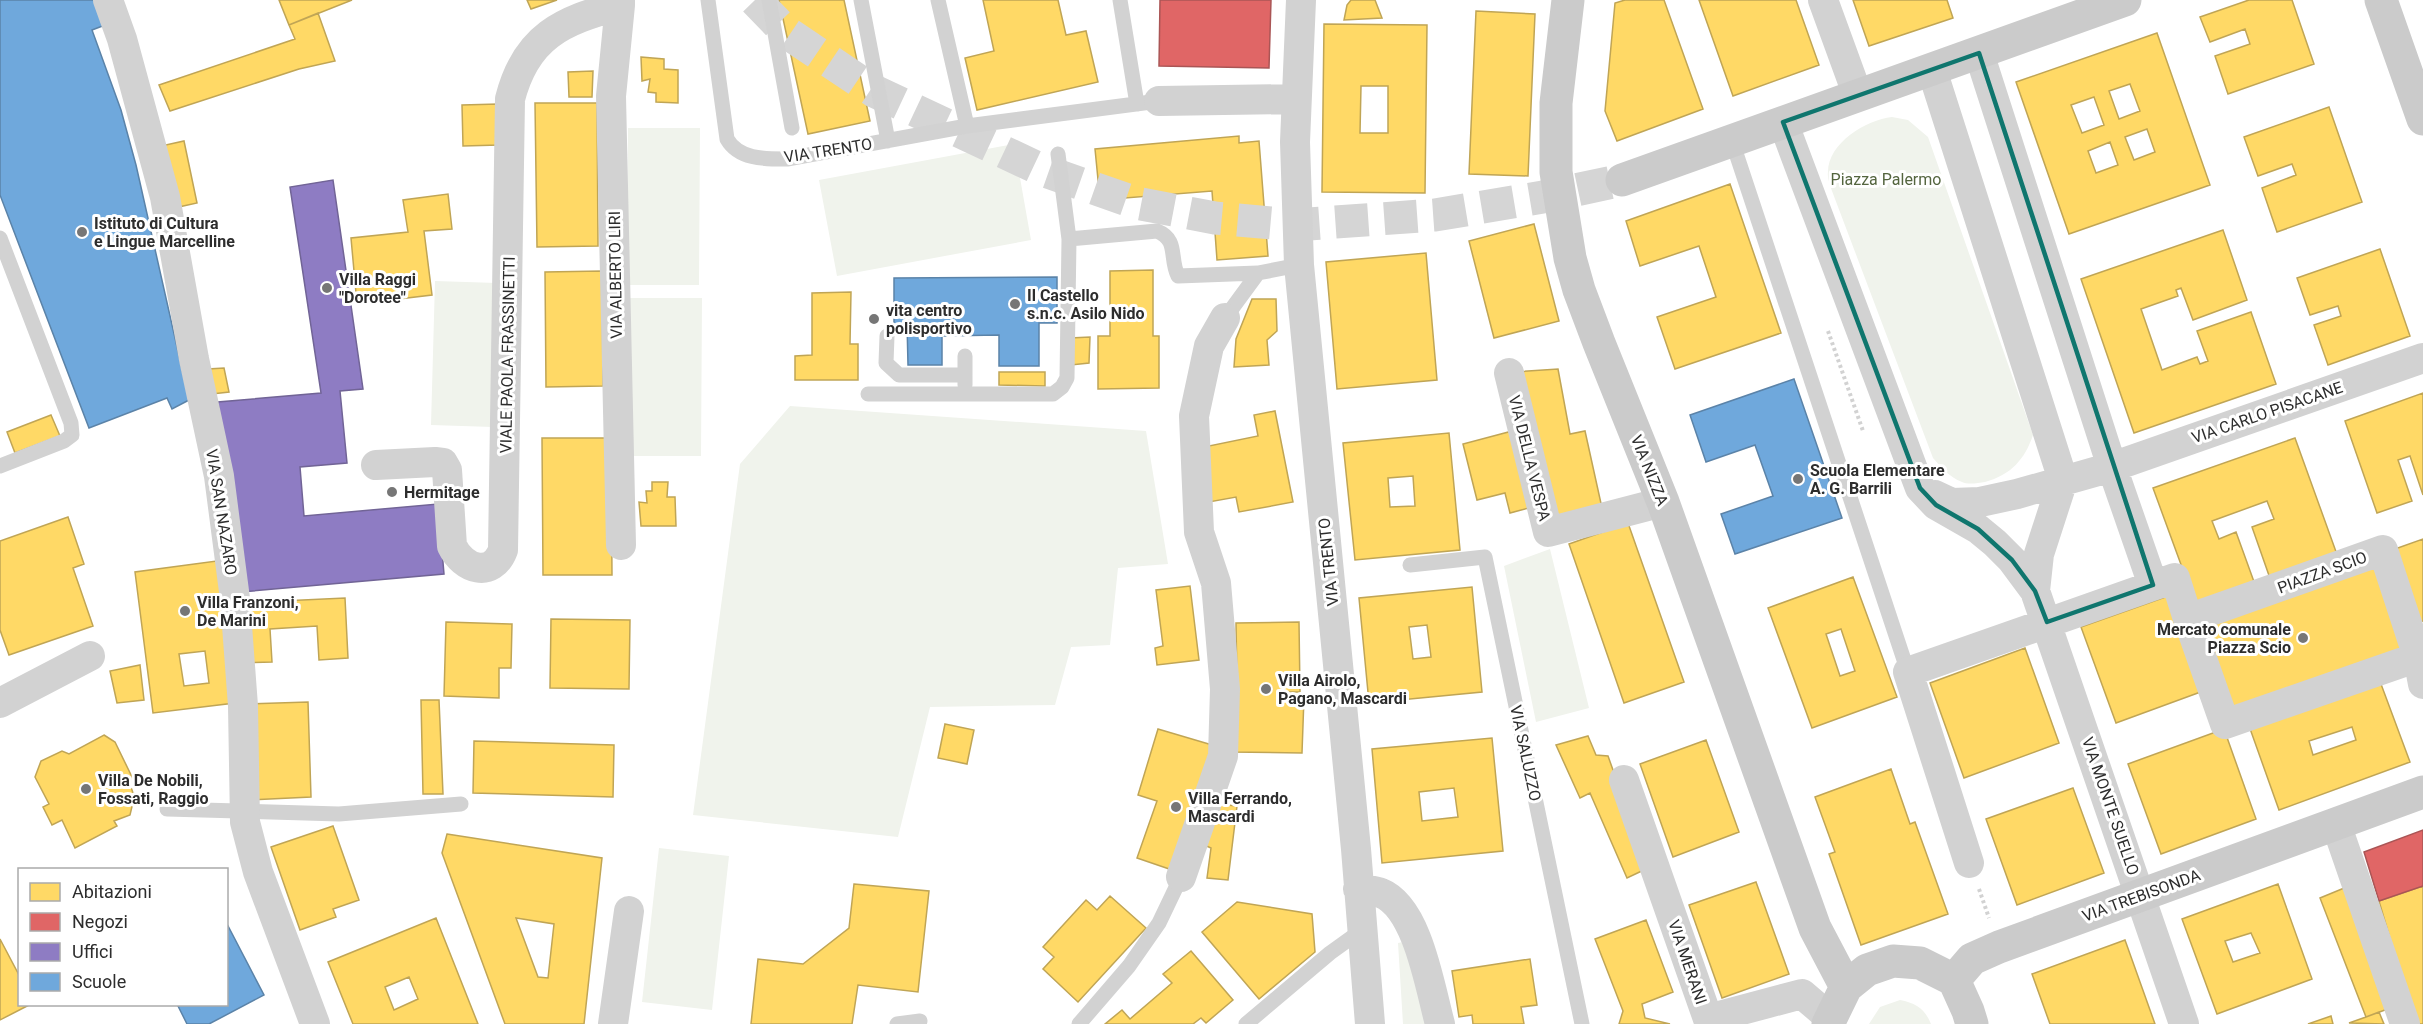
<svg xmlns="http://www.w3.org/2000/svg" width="2423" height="1024" font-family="Roboto,sans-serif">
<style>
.green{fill:#f0f3ec}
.homes{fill:#ffd966;stroke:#c0a555;stroke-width:1.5;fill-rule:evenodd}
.shops{fill:#e06666;stroke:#a55;stroke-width:1.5}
.offices{fill:#8e7cc3;stroke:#716496;stroke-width:1.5}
.schools{fill:#6fa8dc;stroke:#5b83a8;stroke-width:1.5}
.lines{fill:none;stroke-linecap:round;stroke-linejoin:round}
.secondary-tunnel{stroke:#d5d5d5;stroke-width:33;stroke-dasharray:33 16;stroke-linecap:butt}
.path{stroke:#d2d2d2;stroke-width:4;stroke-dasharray:3 3;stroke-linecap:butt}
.lane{stroke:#d2d2d2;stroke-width:15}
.street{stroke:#d2d2d2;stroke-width:30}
.secondary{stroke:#cbcbcb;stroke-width:33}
.marked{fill:none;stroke:#0f766e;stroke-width:4.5;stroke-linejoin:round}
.poi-dot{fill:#767676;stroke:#fff;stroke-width:2}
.labels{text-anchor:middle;stroke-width:6;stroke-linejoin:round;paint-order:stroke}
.street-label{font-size:16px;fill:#2d2d2d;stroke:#fff}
.park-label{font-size:16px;fill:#54653f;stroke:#fff}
.poi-label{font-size:16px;font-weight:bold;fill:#2d2d2d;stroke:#fff;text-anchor:start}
</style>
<rect width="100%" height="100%" fill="#fff"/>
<path class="green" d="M1892,117L1908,120L1928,137L2033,435C2025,459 2011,475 1985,482C1978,483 1968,485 1962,482C1949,477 1942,468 1933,458L1832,191C1830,185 1827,178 1828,172C1828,143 1866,120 1892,117Z
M628,128H700L699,285H627Z
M1014,144L1031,240L837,276L819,180Z
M435,281L497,283L493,427L431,425Z
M630,298H702L701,456H629Z
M790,406L1146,431L1168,564L1118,568L1110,645L1071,647L1055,705L930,707L898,837L693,815L740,464Z
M1550,549L1589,708L1536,722L1504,566Z
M659,848L729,856L712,1010L642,1002Z
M1408,941L1429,1024H1403L1398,943Z
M1900,1000C1916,1003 1925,1009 1931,1024H1869L1880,1007Z"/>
<path class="homes" d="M279,0H352L289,25Z
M527,0H557L531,9Z
M779,0H844L870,121L808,134Z
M983,0H1058L1066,35L1086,31L1098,82L977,110L965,58L994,51Z
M1351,0H1375L1382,18L1344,20L1347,5Z
M1625,0H1664L1703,109L1617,141L1605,111L1615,3Z
M1699,0H1796L1819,65L1733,96Z
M1853,0H1947L1953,18L1869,46Z
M2249,0H2292L2314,64L2228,94L2215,56L2250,44L2245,29L2210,42L2200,17Z
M1476,11L1535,14L1528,176L1469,174Z
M318,13L335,61L299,69L170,111L159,85L295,39L289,25Z
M1324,24L1427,25L1425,193L1322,192ZM1361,86H1388V133H1360Z
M2157,33L2210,185L2069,234L2016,82ZM2130,84L2140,111L2119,119L2109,91ZM2094,97L2104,125L2082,133L2071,105ZM2147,129L2155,152L2134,160L2125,137ZM2110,142L2118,165L2096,173L2088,151Z
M641,57L664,59V69L678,70V103L656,102V93L648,92L650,79L642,81Z
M593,71L592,97H569L568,72Z
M535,103H597L598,246L537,247Z
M498,104L499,145L463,146L462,105Z
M2329,107L2362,202L2277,232L2262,188L2296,175L2292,164L2258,176L2244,137Z
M1239,136V143L1259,141L1268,256L1217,260L1212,191L1100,200L1095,149Z
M184,141L197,203L174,208L161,146Z
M1730,184L1781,333L1675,369L1657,317L1716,297L1699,246L1640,266L1626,221Z
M448,194L452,229L424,231L432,295L357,304L351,238L408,232L403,200Z
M1534,224L1559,321L1494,338L1469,241Z
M2223,230L2247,300L2193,320L2181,288L2176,290L2178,296L2141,309L2162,370L2197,357L2200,364L2208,361L2197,331L2251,312L2276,384L2134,433L2081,279Z
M2380,249L2410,336L2328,365L2314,325L2341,316L2338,306L2310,315L2297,278Z
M1426,253L1437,380L1337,389L1326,262Z
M1153,270V336H1159V388L1098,389V336H1110V271Z
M602,271L603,386L546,387L545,272Z
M851,292L850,344H858V380H795V356L812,355V293Z
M1252,299H1276L1277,331L1267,340L1269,365L1234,367L1236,339Z
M1090,337L1089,363L1071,365L1070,338Z
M224,368L229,392L212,394L208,369Z
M1558,369L1570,434L1585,431L1602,508L1551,519L1515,372Z
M999,372H1045V386L999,385Z
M2423,393V495L2410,456L2398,460L2412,501L2377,513L2345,421Z
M1275,411L1293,502L1239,512L1236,497L1209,502L1199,448L1258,436L1254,415Z
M51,415L60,436L15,453L7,432Z
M1516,430L1536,506L1510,513L1505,493L1477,500L1463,444Z
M1449,433L1460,550L1355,560L1343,443ZM1413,476L1415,506L1390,507L1388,478Z
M542,438H611L612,575H543Z
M2295,438L2339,560L2272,584L2252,527L2274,519L2267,501L2212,521L2219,539L2236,532L2257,590L2198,611L2153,488Z
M652,482H668L667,497H675L676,526H641L639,502L647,503L646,491H652Z
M68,517L84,564L73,568L93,626L9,655L0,630V541Z
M1628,523L1684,682L1624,703L1569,544Z
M2423,539V621L2419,623L2395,549Z
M2379,559L2412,653L2226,717L2193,623Z
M224,560L243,702L153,713L135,572ZM205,651L209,683L184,686L179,654Z
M1853,577L1897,697L1812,728L1768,608ZM1841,629L1855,671L1840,676L1826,634Z
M1190,586L1199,660L1157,665L1155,648L1163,646L1156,590Z
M1472,587L1482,692L1369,703L1359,598ZM1427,625L1431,657L1413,659L1409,627Z
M2171,595L2206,690L2116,723L2081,627Z
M345,598L348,658L319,660L317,626L270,629L272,662L243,663L240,603Z
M551,619L630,620L629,689L550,688Z
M446,622L512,624L511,668H499V698L444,696Z
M1299,622L1300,692H1286V697H1304L1302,753L1231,752L1237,685L1236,623Z
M2025,648L2059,743L1964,778L1930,683Z
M140,665L144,700L117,703L110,671Z
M2378,676L2410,762L2279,810L2248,723ZM2352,727L2356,740L2313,755L2309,741Z
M421,700H439L443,794H423Z
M308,702L311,797L249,800L246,704Z
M945,724L974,730L967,764L938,758Z
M1158,729L1219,747L1178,872L1137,858L1157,801L1138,795Z
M2224,729L2256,819L2161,854L2128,764Z
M104,735L115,742L133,779L130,784L133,793L135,794L130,815L114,821L117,826L75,848L62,820L52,825L43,807L49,804L35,777L41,761L62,751L69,754Z
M1588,736L1596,755L1608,756L1648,868L1627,878L1590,793L1580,798L1556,745Z
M1492,738L1503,851L1382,863L1372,749ZM1454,788L1458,817L1422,821L1419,792Z
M1706,740L1739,832L1673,857L1640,764Z
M474,741L614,745L613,797L473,793Z
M1891,769L1910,824L1915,822L1948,914L1861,945L1829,854L1835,852L1815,797Z
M2073,788L2104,873L2017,905L1986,819Z
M1217,804L1237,806L1228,880L1207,878L1211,848L1200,843Z
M333,826L359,900L333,909L336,917L300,930L271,847Z
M447,834L602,858L584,1024H505L442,853ZM516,918L554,924L548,978L538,977Z
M1756,882L1789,974L1722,998L1689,905Z
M854,884L929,891L918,992L858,985L852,1024H751L758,959L803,964L849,928Z
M2278,884L2312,979L2217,1014L2182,919ZM2251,933L2260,953L2233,962L2225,941Z
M2349,886L2393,1007L2366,1017L2320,898Z
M2423,886V1024H2415L2379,901Z
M1110,896L1146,928L1078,1002L1043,969L1054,957L1043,947L1086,900L1097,910Z
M1237,902L1312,914L1315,952L1259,999L1202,932Z
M436,918L478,1024H353L328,962ZM409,977L418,999L394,1010L385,987Z
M1646,920L1673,992L1642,1004L1645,1018L1670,1024H1619L1623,1011L1595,939Z
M0,939L20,977V1004H31L0,1020Z
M2125,940L2155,1024H2050L2032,974Z
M1191,951L1233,1000L1206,1023L1201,1018L1193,1024H1105L1122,1010L1130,1019L1172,983L1163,974Z
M1530,959L1537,1005L1521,1007L1524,1024H1473L1472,1015L1459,1017L1452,971Z
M2379,1012L2384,1024L2349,1023L2366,1017Z
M2331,1016L2333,1024H2308Z"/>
<path class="shops" d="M1160,0H1271L1269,68L1159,66Z
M2423,830V886L2379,901L2364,852Z"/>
<path class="offices" d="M333,180L363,389L340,391L347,463L300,467L304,516L438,504L444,574L241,592L218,402L321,393L290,187Z"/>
<path class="schools" d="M0,0H105L113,22L92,30L121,110L136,165L189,400L172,409L167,398L89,428L0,195Z
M1057,277V323H1039V366H999V335L942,336V365H908L907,323L894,324V278Z
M1794,379L1842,518L1735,554L1721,514L1773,496L1755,445L1706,462L1690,415Z
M226,922L264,995L209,1024H187L177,1004H226Z"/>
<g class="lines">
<path class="secondary-tunnel" d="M755,0L786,32L874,91L1042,170L1136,203L1215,218L1294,225L1435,215L1543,197L1622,180"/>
<path class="path" d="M1828,331L1863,431
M1979,889L1989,918"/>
<path class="lane" d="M708,0L727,139C739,160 766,159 787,159L967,126L1159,101
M769,0L792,128
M861,0L888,141
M938,0L967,126
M1120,0L1137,104
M1732,141L1908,672
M1058,154L1069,239
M0,238L71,423L72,435L64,441L0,466
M1225,318L1258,273L1299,265
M887,336L886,363L899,375H965
M965,385V356
M868,394H1053L1062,387L1067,378L1069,239L1157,231C1179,240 1169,258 1178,276L1258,273
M1410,565L1485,557L1582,1024
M167,809L339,814L461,804
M897,1024L920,1021
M1079,1024L1129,966L1159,923L1181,877
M1246,1024L1330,953L1362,930"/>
<path class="street" d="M108,0L122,39L165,197L194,359L219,476L235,599L243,706L245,822L258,872L315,1024
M1301,0L1295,142L1299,265L1356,849L1370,1024
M1823,0L1858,96
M620,5L611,96L621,545
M1979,53L2112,467L2153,585
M1932,70L2063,480L2039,554L2035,591L2184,1024
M1159,101L1296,99
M1783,122L1920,488L1936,505L1978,529L1995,543L2012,560L2035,591
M1509,373L1548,532L1663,502
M376,465L435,462L443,463L447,470L452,546C463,569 492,579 503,550L510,99C526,36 562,21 620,5V0
M1935,495L1952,503L1980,502L2017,494L2112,467L2423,358
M2188,619L2225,724L2418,657
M0,703L90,656
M1624,780L1708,1019L1802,994L1830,1018
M2336,824L2405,1024
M1969,863L1908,672L2175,578L2188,619L2383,550L2418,657L2423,684
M1181,877L1223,756L1225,689L1216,583L1199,532L1194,416L1209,346L1225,318
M1358,889C1365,890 1375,890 1381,893C1418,908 1430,988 1440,1024
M613,1024L629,911"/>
<path class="secondary" d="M1568,0L1556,103V172L1570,258L1579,290L1599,343L1663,502L1815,928L1846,987
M2381,0L2423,119
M1622,180L2125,0
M1954,980L1972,959L1999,947L2423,792
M1828,1024L1846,987L1867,970L1893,961L1920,963L1954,980L1968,1011L1972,1024"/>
</g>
<path class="marked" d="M1979,53L2153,585L2047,622L2035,591L2012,560L1978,529L1936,505L1920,488L1783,122Z"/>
<g class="poi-dot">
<circle cx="82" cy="232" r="6"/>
<circle cx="327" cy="288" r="6"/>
<circle cx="1015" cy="304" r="6"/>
<circle cx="874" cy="319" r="6"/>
<circle cx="1798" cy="479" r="6"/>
<circle cx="392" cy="492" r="6"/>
<circle cx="185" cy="611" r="6"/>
<circle cx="2303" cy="638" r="6"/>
<circle cx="1266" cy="689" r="6"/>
<circle cx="86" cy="789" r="6"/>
<circle cx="1176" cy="807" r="6"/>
</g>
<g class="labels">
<g class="street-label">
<text transform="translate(828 150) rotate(-9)" y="6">VIA TRENTO</text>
<text transform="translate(615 275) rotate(-91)" y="6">VIA ALBERTO LIRI</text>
<text transform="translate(507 355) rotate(-89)" y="6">VIALE PAOLA FRASSINETTI</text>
<text transform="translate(2267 412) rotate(-19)" y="6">VIA CARLO PISACANE</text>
<text transform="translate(1530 458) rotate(76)" y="6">VIA DELLA VESPA</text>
<text transform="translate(1650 470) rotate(68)" y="6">VIA NIZZA</text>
<text transform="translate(222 512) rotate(81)" y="6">VIA SAN NAZARO</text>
<text transform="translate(1328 562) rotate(-96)" y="6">VIA TRENTO</text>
<text transform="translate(2322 572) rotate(-20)" y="6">PIAZZA SCIO</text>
<text transform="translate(1526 753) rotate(78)" y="6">VIA SALUZZO</text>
<text transform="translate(2111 806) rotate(71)" y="6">VIA MONTE SUELLO</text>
<text transform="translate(2141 895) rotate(-20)" y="6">VIA TREBISONDA</text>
<text transform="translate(1688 962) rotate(71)" y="6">VIA MERANI</text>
</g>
<g class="park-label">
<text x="1886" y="185">Piazza Palermo</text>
</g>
<g class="poi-label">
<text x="94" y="229">Istituto di Cultura<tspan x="94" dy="18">e Lingue Marcelline</tspan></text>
<text x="339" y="285">Villa Raggi<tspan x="339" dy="18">"Dorotee"</tspan></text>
<text x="1027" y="301">Il Castello<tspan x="1027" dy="18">s.n.c. Asilo Nido</tspan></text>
<text x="886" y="316">vita centro<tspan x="886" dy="18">polisportivo</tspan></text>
<text x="1810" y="476">Scuola Elementare<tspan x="1810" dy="18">A. G. Barrili</tspan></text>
<text x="404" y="498">Hermitage</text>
<text x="197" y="608">Villa Franzoni,<tspan x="197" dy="18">De Marini</tspan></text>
<text x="2291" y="635" text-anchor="end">Mercato comunale<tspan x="2291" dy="18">Piazza Scio</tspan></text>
<text x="1278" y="686">Villa Airolo,<tspan x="1278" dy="18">Pagano, Mascardi</tspan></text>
<text x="98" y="786">Villa De Nobili,<tspan x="98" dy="18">Fossati, Raggio</tspan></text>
<text x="1188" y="804">Villa Ferrando,<tspan x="1188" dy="18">Mascardi</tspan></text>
</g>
</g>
<rect x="18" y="868" width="210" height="138" fill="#ffffff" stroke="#ababab" stroke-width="1.5"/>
<rect x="30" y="883" width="30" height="18" fill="#ffd966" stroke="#ababab" stroke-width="1.5"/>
<text x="72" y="898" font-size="18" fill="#2d2d2d">Abitazioni</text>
<rect x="30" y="913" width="30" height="18" fill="#e06666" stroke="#ababab" stroke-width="1.5"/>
<text x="72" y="928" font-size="18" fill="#2d2d2d">Negozi</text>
<rect x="30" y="943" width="30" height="18" fill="#8e7cc3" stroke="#ababab" stroke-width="1.5"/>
<text x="72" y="958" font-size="18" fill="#2d2d2d">Uffici</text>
<rect x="30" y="973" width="30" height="18" fill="#6fa8dc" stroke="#ababab" stroke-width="1.5"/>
<text x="72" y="988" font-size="18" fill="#2d2d2d">Scuole</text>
</svg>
